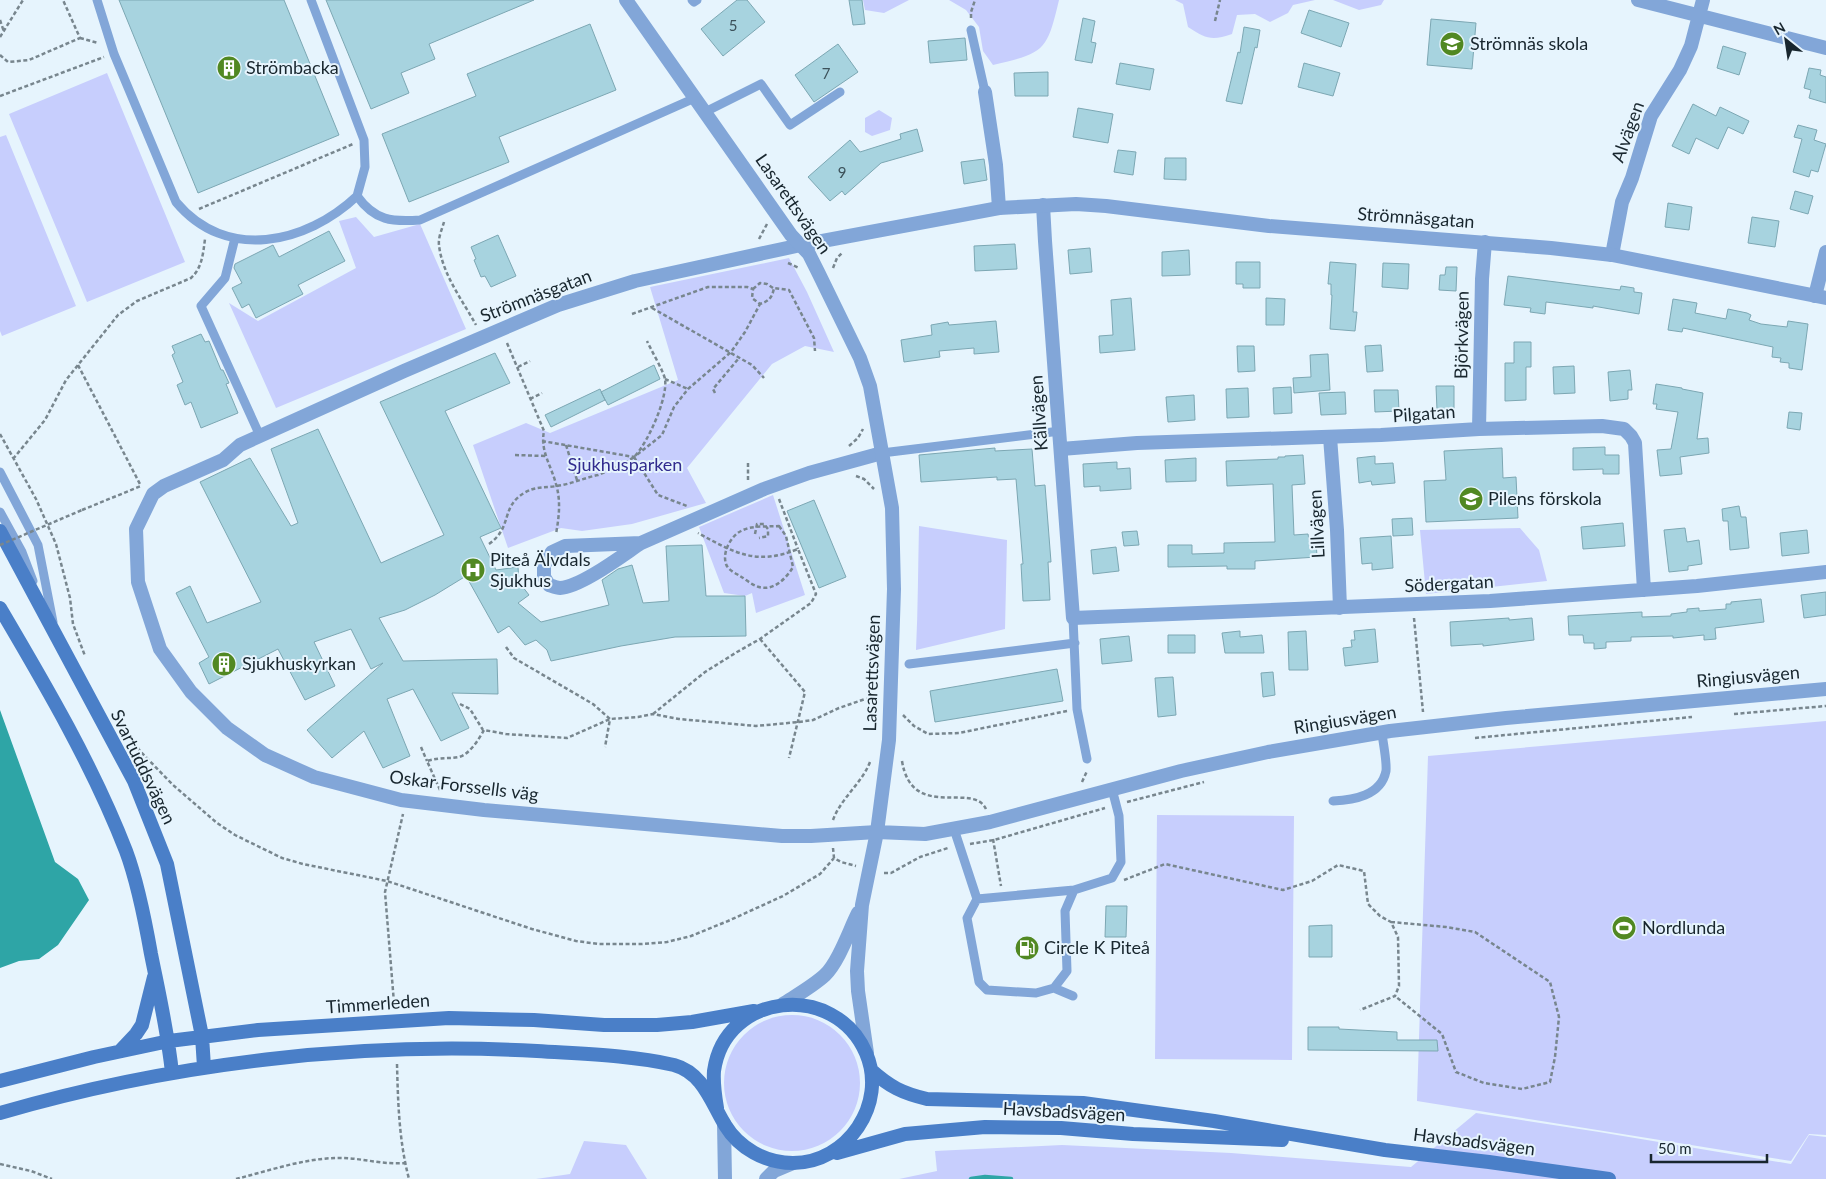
<svg xmlns="http://www.w3.org/2000/svg" width="1826" height="1179" font-family="Lato,sans-serif">
<style>
.green{fill:#c7cefd}
.water{fill:#2ea5a6}
.lines{fill:none;stroke-linecap:round;stroke-linejoin:round}
.stream{stroke:#2ea5a6;stroke-width:4.5}
.building{fill:#a7d3df;stroke:#7ca7b3}
.path{stroke:#78868e;stroke-width:2.5;stroke-dasharray:4 2.5;stroke-linecap:butt}
.service{stroke:#82a6d8;stroke-width:9}
.minor{stroke:#82a6d8;stroke-width:14}
.tertiary{stroke:#82a6d8;stroke-width:14}
.secondary{stroke:#4a7fc8;stroke-width:14}
.path-bridge{stroke:#78868e;stroke-width:2.5;stroke-dasharray:4 2.5;stroke-linecap:butt}
.labels{text-anchor:middle;stroke-width:4;stroke-linejoin:round;paint-order:stroke}
.number-label{font-size:15px;fill:#3c515a}
.poi-label{font-size:18px;fill:#18262e;stroke:#e6f4fd;text-anchor:start}
.street-label{font-size:18px;fill:#18262e;stroke:#e6f4fd}
.park-label{font-size:18px;fill:#312c8e;stroke:#e6f4fd}
</style>
<rect width="100%" height="100%" fill="#e6f4fd"/>
<path class="green" d="M863,0H909L884,13L865,10Z
M949,0H1059C1047,51 1045,53 993,65L983,51L979,27L966,10Z
M1175,0H1315L1293,5L1288,13L1270,22L1255,14L1237,15L1232,34C1212,41 1206,39 1188,27L1183,4Z
M1333,0H1384L1381,5L1359,10Z
M107,73L185,262L87,302L9,114Z
M879,110L892,118L890,130L872,136L865,132V118Z
M6,135L76,306L2,336L0,331V137Z
M356,217L374,237L420,224L466,329L276,408L229,303L258,321L356,268L339,221Z
M789,258L807,292L834,352L805,346L772,364L687,468L706,503L632,524L582,531L561,528L508,548L473,445L526,423L550,433L678,380L650,287Z
M773,495L805,595L756,613L752,593L745,596L724,593L699,527Z
M919,526L1007,540L1005,629L916,650C918,608 918,567 919,526Z
M1520,528L1539,550L1547,581L1426,594L1420,530Z
M1826,721V1135L1809,1134L1791,1161L1417,1101L1428,756Z
M1157,815L1294,816L1292,1060L1155,1059Z
M724 1083a68 68 0 1 1 136 0a68 68 0 1 1-136 0Z
M1476,1113L1599,1132L1791,1164L1809,1135L1826,1137V1179H899L937,1171L935,1151L1062,1145L1231,1153L1411,1167Z
M584,1141L626,1145L647,1179H536L570,1174Z"/>
<path class="water" d="M0,710L55,862L78,879L89,900L58,945L39,959L19,961L0,968Z"/>
<g class="lines">
<path class="stream" d="M971,1179L985,1177L1011,1179"/>
</g>
<path class="building" d="M119,0H284L339,135L198,193Z
M326,0H534L429,44L435,59L401,73L409,93L371,109Z
M737,0H747L765,22L723,56L701,29Z
M849,0H862L865,24L853,25Z
M1309,10L1349,23L1341,47L1301,33Z
M1083,18L1095,21L1091,42L1096,43L1092,63L1075,60Z
M1431,19L1476,23L1472,69L1427,65Z
M590,24L616,90L499,137L509,162L409,202L382,134L476,96L467,74Z
M1244,27L1260,30L1257,48L1255,47L1242,104L1226,101L1238,52L1240,53Z
M965,38L967,60L930,63L928,41Z
M838,44L858,72L814,102L795,75Z
M1723,46L1746,53L1739,75L1717,68Z
M1120,63L1154,69L1150,90L1116,84Z
M1304,63L1340,73L1333,96L1298,87Z
M1809,68L1821,70L1820,75L1826,77V103L1809,98L1811,90L1804,88Z
M1048,72V96H1015L1014,73Z
M1693,104L1716,116L1720,107L1749,121L1743,134L1728,127L1718,149L1696,138L1689,154L1672,146Z
M1078,108L1113,114L1108,143L1073,137Z
M1798,125L1817,130L1814,140L1826,144L1818,172L1811,170L1809,177L1793,172L1802,139L1794,137Z
M917,129L923,151L881,163L845,195L842,191L830,201L808,177L850,140L860,152L901,139L900,134Z
M1118,150L1136,152L1133,175L1114,172Z
M1165,158H1186V180L1164,179Z
M984,159L987,180L964,184L961,162Z
M1795,191L1813,196L1808,214L1790,209Z
M1668,203L1692,207L1689,230L1665,227Z
M1752,217L1779,221L1775,247L1748,243Z
M329,231L345,261L298,285L303,294L256,318L249,304L242,308L232,288L242,283L234,268L235,264L273,245L279,257Z
M498,235L516,276L491,287L485,276L481,277L474,260L476,259L471,247Z
M1015,244L1017,269L975,271L974,246Z
M1090,248L1092,272L1070,274L1068,250Z
M1189,250L1190,275L1162,276V252Z
M1236,262H1260V288H1243V284H1236Z
M1330,262L1356,264L1353,312H1357L1355,331L1330,329L1332,295H1331V284H1328Z
M1383,263L1409,264L1408,289L1382,287Z
M1446,267H1457L1456,291L1439,290L1440,275H1445Z
M1508,276L1620,290L1621,286L1634,288V292L1642,293L1639,314L1593,306V308L1546,302L1545,314L1530,312L1531,308L1504,305Z
M1131,298L1135,350L1100,353L1099,336L1113,335L1111,300Z
M1266,298L1285,299L1284,325H1266Z
M1673,299L1697,303L1695,313L1726,319L1728,309L1747,313L1751,315L1749,320L1761,324L1787,327L1788,321L1808,324L1802,370L1789,368V363L1780,362L1781,358L1772,357L1773,347L1683,328L1682,332L1668,330Z
M996,321L999,352L974,354V348L939,351L940,357L904,362L901,340L932,335L931,325L948,322L949,325Z
M201,334L205,342L209,341L221,370H223L229,383L226,384L238,413L201,428L191,402L185,405L177,385L183,382L172,355L175,353L172,346Z
M1514,342H1531V367H1526V400L1505,401V363H1514Z
M1381,345L1383,371L1367,372L1365,346Z
M1237,346H1254L1255,371L1238,372Z
M495,353L510,383L445,411L501,528L480,537L496,570L518,567L519,582L529,595L518,603L541,622L609,605L602,580L618,569L632,565L643,603L669,601L666,546L702,545L706,596H745L746,636L675,637L621,646L551,661L547,650L536,640L525,645L509,626L498,633L466,576L435,595L405,610L379,618L403,661L497,659L498,694L452,693L469,728L441,741L413,689L387,699L410,756L383,768L364,731L332,758L307,730L383,663L371,669L351,629L314,642L335,686L305,700L278,649L209,684L199,663L209,657L176,593L190,586L207,623L261,602L200,482L250,458L291,526L298,523L271,449L318,429L381,563L444,535L380,402Z
M1328,354L1330,390L1294,393L1293,378L1311,377L1310,355Z
M654,365L660,379L608,405L601,392Z
M1574,366L1575,393L1554,394L1553,367Z
M1630,370L1632,390H1628V399L1610,401L1608,372Z
M1656,384L1682,388V389L1703,393L1697,439L1708,438L1709,453L1680,457L1682,474L1660,476L1657,450L1671,449L1678,412L1656,409L1657,404H1653Z
M1436,386H1454V409L1437,410Z
M1291,387L1292,413L1274,414L1273,388Z
M1248,388L1249,417L1227,418L1226,389Z
M600,389L605,400L551,427L545,415Z
M1374,390H1398L1399,411L1375,412Z
M1345,392L1346,414L1321,415L1319,393Z
M1194,395L1195,420L1168,422L1166,397Z
M1789,412L1802,413L1800,430L1787,428Z
M1605,447V455H1619V474H1603V469L1573,470V448Z
M995,448V451L1032,449L1035,486L1045,485L1051,562H1048L1050,600L1023,601L1021,564H1023L1016,479L997,480V477L921,482L919,455Z
M1502,448L1503,478L1516,477L1518,518L1426,522L1424,481L1446,480L1444,451Z
M1303,455L1305,484L1292,485L1294,535L1308,534L1309,540H1316L1317,557L1255,561V569H1227V566L1168,567V545H1192V554L1224,553V543L1275,542L1273,484L1227,486L1226,461L1278,459V457H1285V456Z
M1375,456V464L1393,463L1395,483L1372,485L1371,481L1359,483L1357,458Z
M1196,458V481L1166,482L1165,460Z
M1117,462V469L1130,468L1131,489L1100,491V486L1084,487L1083,464Z
M814,500L846,577L819,588L787,511Z
M1739,506L1741,517H1746L1749,548L1730,550L1728,521H1723L1722,509Z
M1412,518L1413,535L1393,536L1392,519Z
M1623,523L1625,546L1583,549L1581,527Z
M1685,528L1687,542L1699,540L1702,564L1688,566V570L1669,572L1664,530Z
M1807,530L1809,553L1782,556L1780,533Z
M1137,531L1139,545L1124,546L1122,532Z
M1391,536L1393,568L1372,570V563L1362,564L1360,538Z
M1116,547L1119,571L1093,574L1091,550Z
M1826,592V615L1804,618L1801,595Z
M1761,599L1764,622L1715,628L1716,639L1704,640V635L1673,638V636L1631,637V641L1606,642V648L1594,649V643H1584L1583,635H1569L1568,616L1642,612V617L1671,616V614L1687,612V609L1699,608V611L1726,609V604H1731V602Z
M1509,618V620L1532,618L1534,640L1483,646V644L1451,646L1450,622Z
M1375,629L1378,662L1345,666L1343,648L1352,647L1351,640H1355L1354,631Z
M1240,631V637L1262,635L1264,653H1225L1222,633Z
M1306,631L1308,670H1289L1288,632Z
M1168,635H1195V653H1168Z
M1129,636L1132,661L1102,664L1100,639Z
M1057,669L1063,701L935,722L930,691Z
M1273,672L1275,695L1263,697L1261,673Z
M1173,677L1176,715L1158,717L1155,678Z
M1106,906H1127L1126,937H1105Z
M1332,925V957H1309V926Z
M1308,1027H1339V1029L1397,1032V1040H1437L1438,1051L1308,1050Z"/>
<g class="lines">
<path class="path" d="M971,18V12L975,0
M0,20L4,32
M1215,21L1220,0
M0,37L23,0
M80,38L98,43
M0,55L8,62L29,60L80,38L63,0
M0,96L104,57
M199,209L353,144
M444,222C442,229 438,238 439,245C442,274 463,301 476,325
M759,239L767,224
M788,263L799,268
M833,268L837,258L843,252
M753,289L760,283L767,284L773,288
M652,308L752,365L764,378
M632,314L708,287H747L753,289L752,298L760,304C769,301 772,298 774,288L789,290L814,338L815,351
M507,343L544,431C540,451 551,465 556,484C561,501 559,517 556,534
M78,365L141,486
M518,367L530,361
M665,379L688,389
M715,393L713,389L739,358
M530,399L542,393
M0,434L36,499L56,544L70,598L73,624L85,656
M542,441L634,457L662,435L674,407L688,389L731,352L745,332L760,304
M566,445L577,480
M849,446L858,438L863,429
M515,455L545,456
M634,457L658,495L687,506
M13,459L45,420L66,380L118,315L137,301L191,278C202,268 203,254 205,239
M856,476L864,479L874,489
M748,480V462
M779,499L798,549
M82,510L141,486
M779,526L786,536L793,567C786,579 772,593 756,586C751,584 745,579 740,576C735,573 728,570 726,564C722,552 731,536 741,531C752,525 767,527 779,526Z
M755,534L757,524H764L768,529V536L759,538
M489,544C513,527 500,508 524,493C535,486 545,488 557,486C571,484 584,478 598,475C606,472 629,462 635,456C648,442 668,398 665,379C663,370 651,350 647,341
M1414,618L1423,712
M760,639L805,692L789,758
M506,647L514,658L593,704L610,719L605,747
M460,704L470,709L483,730
M653,714L705,672L737,652L760,639L811,603L816,594L798,549C756,566 735,553 698,533
M1734,714L1826,706
M903,715L914,726L928,734L959,733L1067,711
M120,720L140,751L173,785L217,823L235,835L282,858L303,864L387,881L532,929L576,941L599,944H641L667,942L691,936L728,921L783,896L820,874L834,858
M1475,738L1692,717
M421,747L427,761
M902,761C912,822 973,781 986,809
M1082,782L1087,771
M440,790L427,761C440,757 448,759 459,757C470,754 479,739 484,730L506,734L567,738L610,719L638,717L653,714L679,719L756,726L799,722L813,720L839,708L865,699H876
M1127,802L1204,782
M833,820C841,798 862,783 870,762
M993,839L1001,886
M970,844L994,840L1105,808
M833,848L834,858L841,862L856,866
M884,873H891L920,857L948,848
M1124,880L1165,864L1283,890L1312,881L1338,865L1364,871L1368,904L1380,916L1391,922L1398,937L1399,986L1395,996L1360,1010
M1391,922L1446,927L1475,932L1550,982L1559,1017L1555,1057L1550,1082L1522,1089L1484,1083L1456,1072L1442,1034L1395,996
M394,1003L385,892L403,814
M397,1064C398,1103 399,1141 409,1179
M0,1164L31,1171L52,1179
M236,1179C268,1171 302,1159 335,1158C359,1157 381,1165 405,1163"/>
<path class="service" d="M97,0L114,54L176,202C226,262 306,244 357,196C375,221 392,222 420,220L695,98
M311,0L364,140L365,167L357,196
M692,0L694,2L697,0
M971,30L985,92
M705,112L761,84L790,125L840,92
M235,238L225,278L201,306L260,436
M882,453L1060,431
M0,472L38,545L53,622
M0,512L22,552L33,581
M1073,618L1077,709L1087,759
M909,664L1075,643
M1333,801C1353,800 1381,796 1386,771C1387,761 1383,743 1382,733
M954,829L977,899L967,918L979,982L987,990L1036,993L1054,988L1067,971L1065,911L1074,890L1112,878L1121,862L1119,816L1112,789
M977,899L1074,890
M1054,988L1073,996"/>
<path class="minor" d="M1638,0L1826,48
M985,92L996,165L999,208
M1043,205L1045,241L1073,618L1490,601L1697,586L1826,572
M801,245L635,281L558,305L404,371L240,445L223,460L164,486L153,494L136,529L138,582L160,649L191,692L227,728L265,755L314,777L401,800L484,810L782,836H811L877,832
M1612,255L1622,202L1632,178L1651,116L1680,70L1691,46L1703,0
M1815,296L1826,252
M1479,429L1482,279L1485,242
M1330,437L1337,530L1340,608
M1061,449L1137,443L1381,435L1479,429L1602,426L1624,429L1631,436L1635,443L1644,590
M641,543C623,555 581,587 560,588C557,588 552,586 549,585L544,577V565L552,552L565,546L641,543L764,489L809,473L882,453"/>
<path class="tertiary" d="M626,0L791,235L809,254L818,272L860,358L870,386L892,508L894,589L889,740L877,832L862,905L857,971L858,991L867,1053
M801,245L999,208L1076,204L1106,206L1269,226L1551,248L1612,255L1826,298
M877,832L925,834L990,822L1181,771L1268,752L1390,731L1506,718L1826,689
M783,1004C797,995 813,986 825,975C839,961 849,931 858,913
M724,1123L725,1179
M766,1179L774,1171L793,1163"/>
<path class="secondary" d="M0,531L134,781L167,864L202,1036L204,1067
M0,608C46,686 93,766 126,851C138,883 145,920 151,954C159,994 168,1033 172,1073
M120,1051L136,1034L142,1025L154,977
M871,1070C890,1087 902,1093 927,1099L1083,1103L1214,1121L1385,1150L1489,1162L1609,1179
M0,1081L94,1057L169,1041L258,1030L449,1018L534,1020L604,1025H657L692,1022L754,1011
M0,1113C172,1063 359,1041 537,1051C582,1054 630,1055 674,1065C703,1073 711,1102 725,1125C739,1148 765,1163 793,1163C847,1163 888,1104 866,1053C835,981 725,992 714,1071C713,1084 715,1096 717,1108
M837,1153L905,1134L985,1127L1061,1128L1133,1134L1282,1140"/>
<path class="path-bridge" d="M0,545L82,510"/>
</g>
<defs>
<symbol id="school-disc" viewBox="-11 -11 22 22"><circle r="9.5" fill="#518822" stroke="#e6f4fd"/><path d="M0-5L7-2L0 1L-7-2ZM-4 1L0 2.5L4 1V4Q0 6-4 4Z" fill="#fff"/></symbol>
<symbol id="building-disc" viewBox="-11 -11 22 22"><circle r="9.5" fill="#518822" stroke="#e6f4fd"/><path d="M-4-6H4V6H1V3H-1V6H-4ZM-2.5-4.3h1.7v1.8h-1.7ZM.8-4.3h1.7v1.8H.8ZM-2.5-1h1.7V.8h-1.7ZM.8-1h1.7V.8H.8Z" fill="#fff"/></symbol>
<symbol id="hospital-disc" viewBox="-11 -11 22 22"><circle r="9.5" fill="#518822" stroke="#e6f4fd"/><path d="M-5-5h3v3.5h4V-5h3V5h-3V1.5h-4V5h-3Z" fill="#fff"/></symbol>
<symbol id="stadium-disc" viewBox="-11 -11 22 22"><circle r="9.5" fill="#518822" stroke="#e6f4fd"/><path d="M0-5a6.5 5 0 1 0 0 10a6.5 5 0 1 0 0-10ZM-3.5-1.8h7v3.6h-7Z" fill="#fff"/></symbol>
<symbol id="fuel-disc" viewBox="-11 -11 22 22"><circle r="9.5" fill="#518822" stroke="#e6f4fd"/><path d="M-5.5-6h7V0h2V4h1.3V-2.5L3-4.5l.8-.8L6-3V5H2.5V1h-1V6h-7ZM-4.2-4.7v3.2H.2V-4.7Z" fill="#fff"/></symbol>
</defs>
<g fill-rule="evenodd">
<use href="#school-disc" x="1438" y="30" width="28" height="28"/>
<use href="#building-disc" x="215" y="54" width="28" height="28"/>
<use href="#school-disc" x="1457" y="485" width="28" height="28"/>
<use href="#hospital-disc" x="459" y="556" width="28" height="28"/>
<use href="#building-disc" x="210" y="650" width="28" height="28"/>
<use href="#stadium-disc" x="1610" y="914" width="28" height="28"/>
<use href="#fuel-disc" x="1013" y="934" width="28" height="28"/>
</g>
<g class="labels">
<g class="number-label">
<text x="733" y="31">5</text>
<text x="826" y="79">7</text>
<text x="842" y="178">9</text>
</g>
<g class="poi-label">
<text x="1470" y="50">Strömnäs skola</text>
<text x="246" y="74">Strömbacka</text>
<text x="1488" y="505">Pilens förskola</text>
<text x="490" y="566">Piteå Älvdals<tspan x="490" dy="21">Sjukhus</tspan></text>
<text x="242" y="670">Sjukhuskyrkan</text>
<text x="1642" y="934">Nordlunda</text>
<text x="1044" y="954">Circle K Piteå</text>
</g>
<g class="street-label">
<text transform="translate(1628 132) rotate(-70)" y="6">Alvägen</text>
<text transform="translate(793 204) rotate(55)" y="6">Lasarettsvägen</text>
<text transform="translate(1416 218) rotate(4)" y="6">Strömnäsgatan</text>
<text transform="translate(536 296) rotate(-21)" y="6">Strömnäsgatan</text>
<text transform="translate(1462 335) rotate(-89)" y="6">Björkvägen</text>
<text transform="translate(1039 413) rotate(-94)" y="6">Källvägen</text>
<text transform="translate(1424 414) rotate(-4)" y="6">Pilgatan</text>
<text transform="translate(1317 524) rotate(-93)" y="6">Lillvägen</text>
<text transform="translate(1449 584) rotate(-3)" y="6">Södergatan</text>
<text transform="translate(872 673) rotate(-88)" y="6">Lasarettsvägen</text>
<text transform="translate(1748 677) rotate(-5)" y="6">Ringiusvägen</text>
<text transform="translate(1345 720) rotate(-9)" y="6">Ringiusvägen</text>
<text transform="translate(143 767) rotate(64)" y="6">Svartuddsvägen</text>
<text transform="translate(464 786) rotate(7)" y="6">Oskar Forssells väg</text>
<text transform="translate(378 1004) rotate(-4)" y="6">Timmerleden</text>
<text transform="translate(1064 1112) rotate(3)" y="6">Havsbadsvägen</text>
<text transform="translate(1474 1142) rotate(7)" y="6">Havsbadsvägen</text>
</g>
<g class="park-label">
<text x="625" y="471">Sjukhusparken</text>
</g>
</g>
<g transform="translate(1786 40) rotate(330)" stroke="#e6f4fd" stroke-width="4" paint-order="stroke">
<path d="M0-4L9 19L0 12L-9 19Z" fill="#18262e"/>
<text y="-8" font-size="14" font-weight="bold" text-anchor="middle" fill="#18262e">N</text>
</g>
<path d="M1651 1154v8h116v-8" fill="none" stroke="#18262e" stroke-width="2.5"/>
<text x="1658" y="1154" font-size="15" fill="#18262e" stroke="#e6f4fd" stroke-width="4" paint-order="stroke">50 m</text>
</svg>
